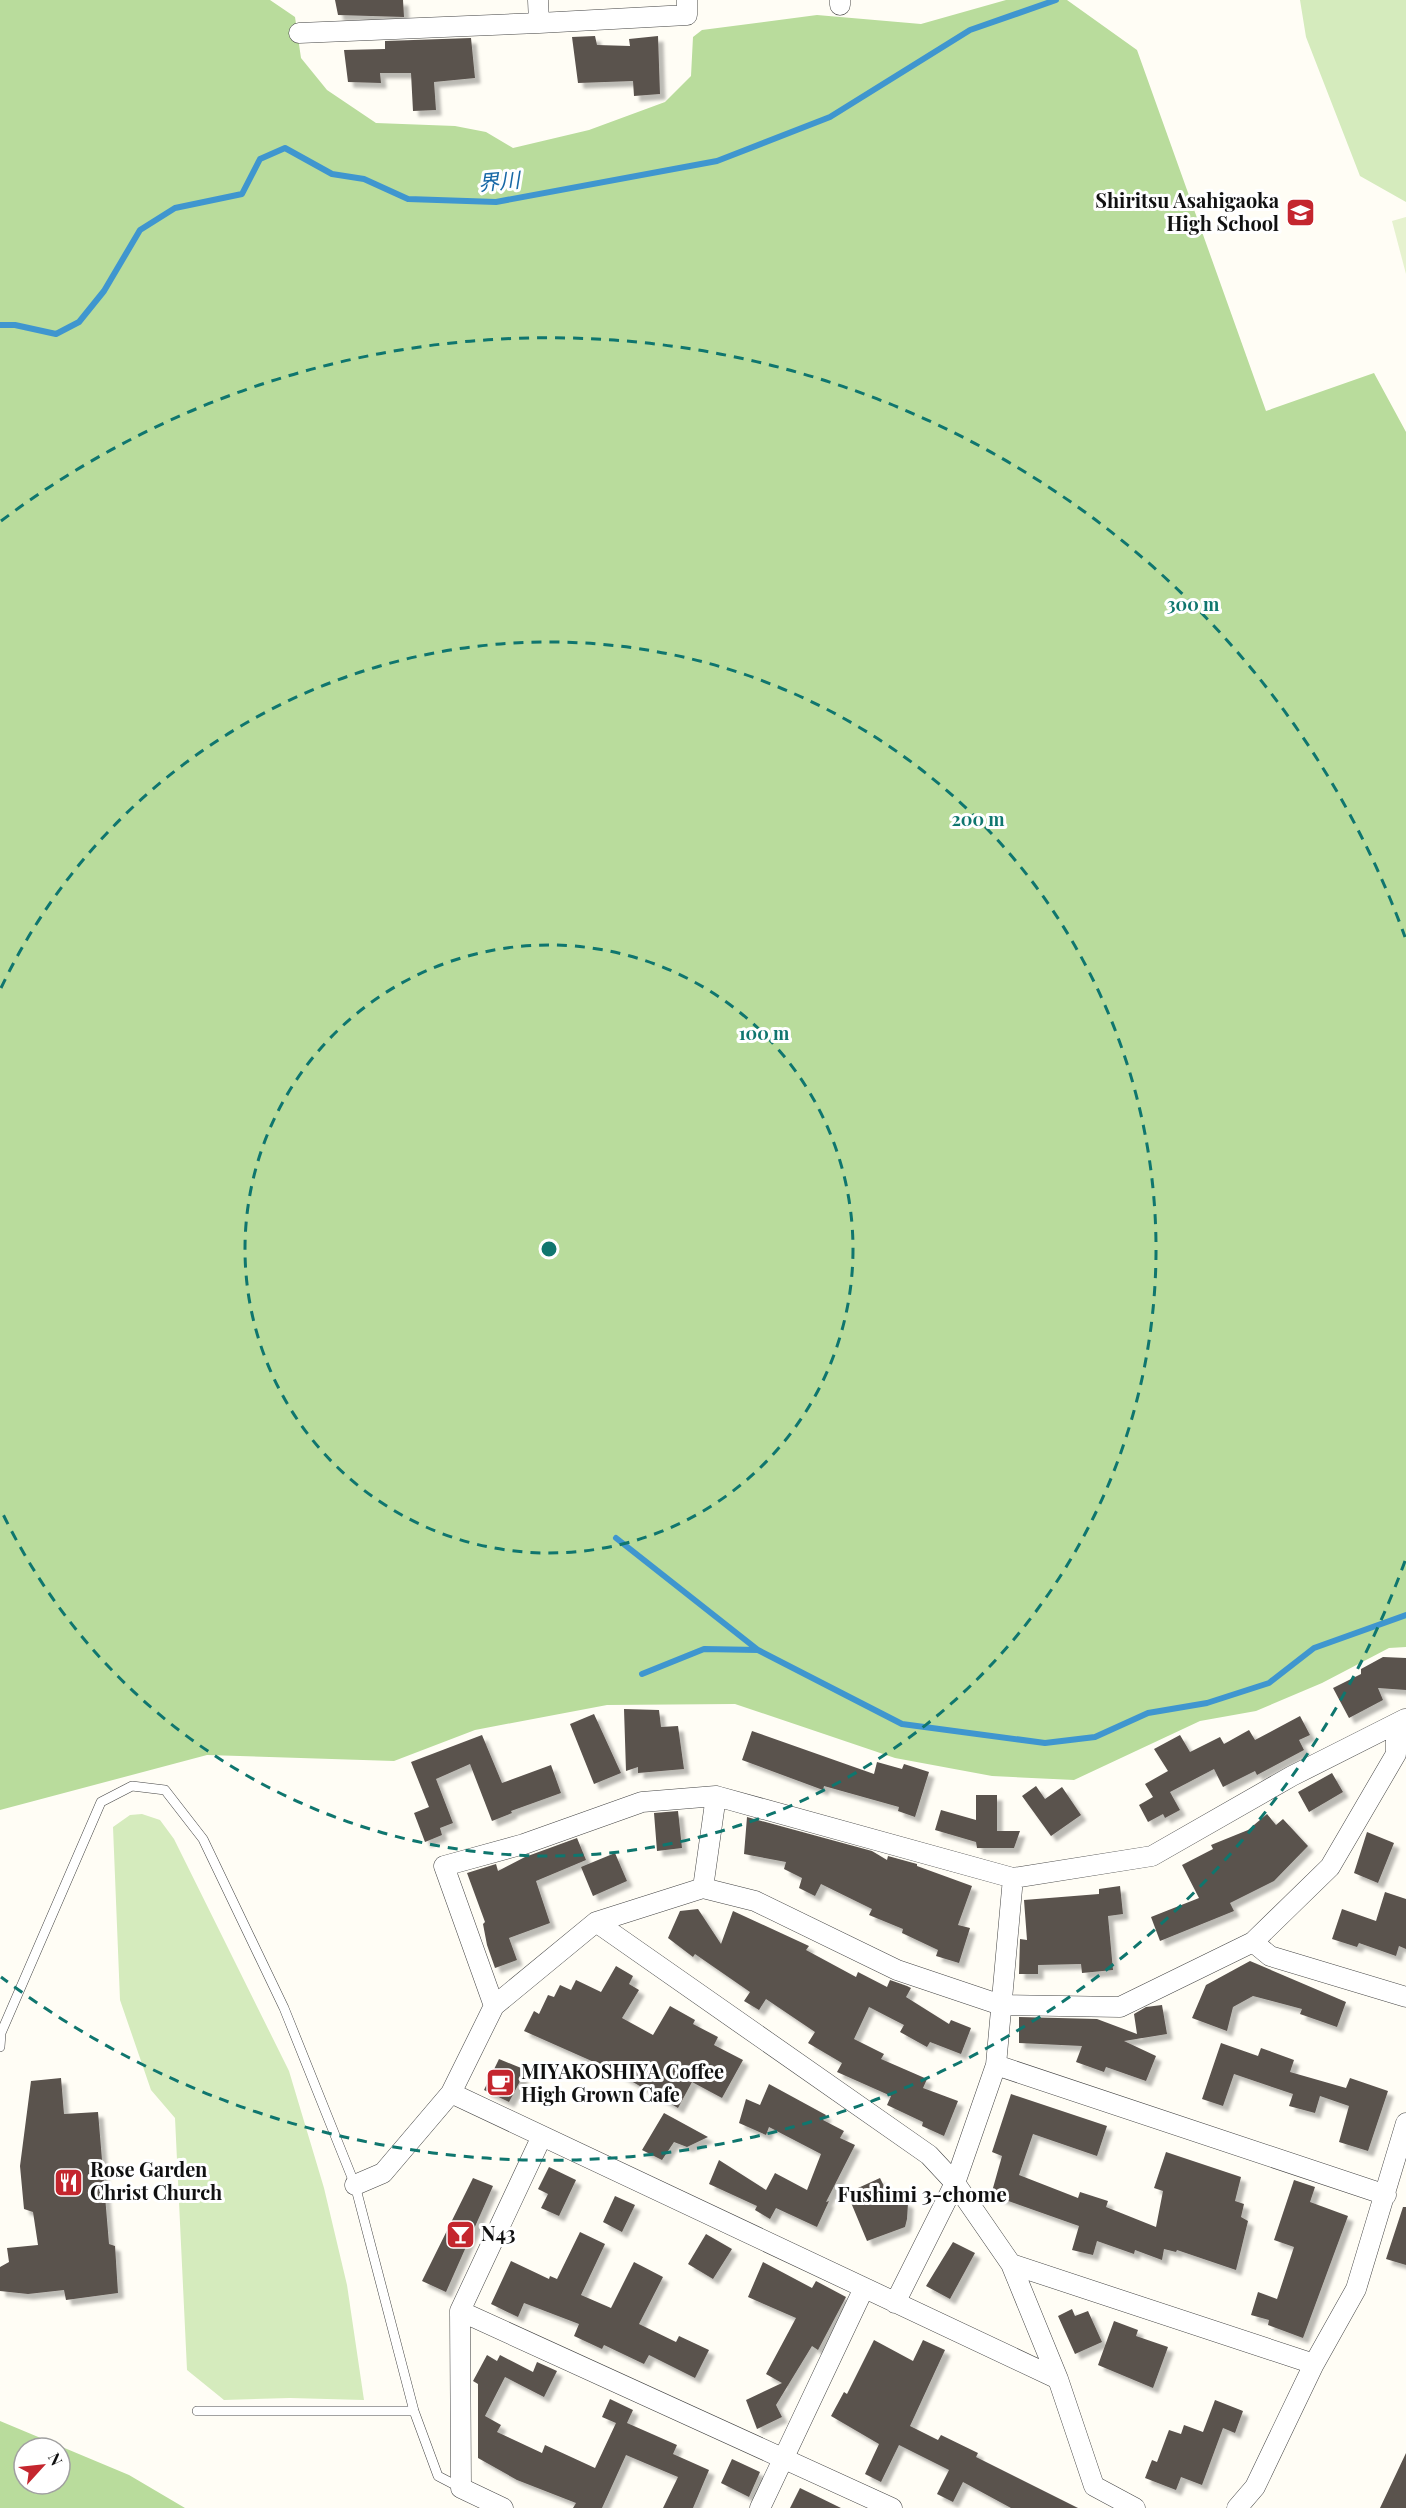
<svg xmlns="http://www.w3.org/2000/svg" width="1406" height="2508" font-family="'Playfair Display','Noto Sans JP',serif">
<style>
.green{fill:#d5ebbd}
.forest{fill:#b9dc9c;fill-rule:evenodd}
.pitch{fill:#e6f2cf}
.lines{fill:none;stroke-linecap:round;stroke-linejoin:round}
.stream{stroke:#3f96cf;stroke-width:6}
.building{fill:#5a524d;filter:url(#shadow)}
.service-casing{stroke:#444;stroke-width:10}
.minor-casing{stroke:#444;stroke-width:21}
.service{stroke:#fff;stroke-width:9}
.minor{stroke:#fff;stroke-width:20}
.ring{fill:none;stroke:#0f766e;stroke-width:3;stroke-dasharray:10 8}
.labels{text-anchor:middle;stroke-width:6;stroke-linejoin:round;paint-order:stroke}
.poi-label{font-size:20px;font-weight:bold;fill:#111;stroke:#fff;text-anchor:start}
.water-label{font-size:21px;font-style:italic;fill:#1768a6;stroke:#fff}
.neighbourhood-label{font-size:21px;font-weight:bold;fill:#111;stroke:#fff}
.centre{fill:#0f766e;stroke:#fff;stroke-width:3}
.ring-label{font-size:18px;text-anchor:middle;font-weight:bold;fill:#0f766e;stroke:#fff;stroke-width:6;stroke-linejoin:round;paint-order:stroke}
</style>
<defs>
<filter id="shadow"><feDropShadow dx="5.5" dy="5.5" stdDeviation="1.5" flood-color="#0004"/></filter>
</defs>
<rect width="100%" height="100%" fill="#fffdf5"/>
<path class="green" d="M1300,0H1406V202L1360,176L1306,37Z
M142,1814L160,1820L174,1839L289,2071L324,2188L347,2285L364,2400L290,2398L224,2400L187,2370L175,2118L151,2090L120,2000L113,1827L130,1815Z"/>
<path class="forest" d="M0,0H270L295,17L301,58L327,90L376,123L455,126L486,132L513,148L589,130L665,102L691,76L693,37L702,30L817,15L921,24L1006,0H1067L1137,50L1266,411L1374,373L1406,432V1647L1389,1648L1322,1683L1256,1711L1200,1721L1074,1780L992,1776L895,1758L735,1704L607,1705L475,1730L394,1761L207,1755L0,1810Z
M0,2421L129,2475L185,2508H0ZM24,2448H60V2484H24Z"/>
<path class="pitch" d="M1406,217V274L1392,221Z"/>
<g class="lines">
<path class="stream" d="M0,325H15L56,334L79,322L104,291L140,230L175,208L242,194L260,159L285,148L332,174L364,179L408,199L496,202L717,161L830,117L970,30L1056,0
M616,1538L758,1650
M642,1674L704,1649L758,1650L902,1724L1045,1743L1095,1737L1148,1713L1207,1703L1269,1683L1314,1648L1406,1615"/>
</g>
<path class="building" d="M335,0H403L404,17L338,15Z
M595,36L597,45L630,46L629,39L658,36L660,94L634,96L633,81L578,83L572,37Z
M471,38L475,78L434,82L436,110L413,111L411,73H380L381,83L348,82L344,50L385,49V41Z
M1383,1657L1406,1658V1690L1378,1688L1383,1700L1349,1718L1333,1688L1361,1674V1669Z
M624,1709L659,1710L661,1727L678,1726L684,1769L638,1773V1767L626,1771Z
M594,1714L621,1773L594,1784L570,1724Z
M1300,1716L1310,1735L1299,1740L1304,1750L1257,1775L1255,1771L1223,1787L1214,1769L1170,1792L1180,1810L1165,1818L1163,1814L1148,1822L1139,1805L1153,1797L1145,1784L1168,1771L1154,1749L1180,1735L1190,1752L1220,1737L1224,1744L1249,1730L1255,1740Z
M752,1731L874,1774L877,1762L902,1769L904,1764L929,1772L915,1817L898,1811L899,1807L824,1786L823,1790L742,1760Z
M482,1735L502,1783L551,1765L561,1793L511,1811L512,1813L492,1821L470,1764L436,1779L453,1823L440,1828L442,1835L425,1842L414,1813L429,1807L411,1762Z
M1332,1773L1343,1792L1309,1812L1298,1792Z
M1036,1786L1045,1799L1062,1787L1081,1815L1051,1836L1022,1796Z
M976,1795H997V1831H1020L1014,1848H977L976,1842L935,1830L941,1810L976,1820Z
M678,1811L682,1848L657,1851L654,1813Z
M1267,1814L1276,1825L1283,1819L1308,1846L1274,1881L1230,1903L1234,1911L1160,1941L1151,1917L1199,1898L1182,1865L1213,1849L1211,1845L1248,1830Z
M747,1817L872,1851L887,1860L888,1856L917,1864V1866L972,1886L958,1925L970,1928L959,1963L936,1956L938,1950L902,1933L903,1929L869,1915L872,1909L821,1884L815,1896L799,1888L802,1878L784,1869L786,1862L744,1854Z
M1367,1832L1394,1843L1378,1883L1354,1873Z
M577,1838L586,1860L536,1881L550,1923L509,1938L517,1960L495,1968L487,1945L483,1924L485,1922L467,1873L496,1864L498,1871L525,1857Z
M615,1853L627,1881L593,1896L581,1867Z
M1120,1886L1123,1914L1108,1916L1113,1970L1082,1973L1081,1964L1038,1965V1974H1019L1020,1939L1027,1940L1024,1900L1099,1894V1889Z
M1385,1892L1406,1899V1949L1399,1946L1396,1956L1359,1943L1357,1947L1332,1939L1342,1909L1376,1921Z
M698,1909L721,1944L733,1911L809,1946L806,1950L856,1977L858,1972L887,1987L890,1980L907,1986L911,1988L906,1997L949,2024L951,2020L971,2028L961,2054L930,2042L927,2047L900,2032L904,2025L869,2007L854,2039L884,2054L881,2059L927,2079L923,2088L958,2101L944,2136L922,2126L923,2122L887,2105L891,2096L837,2072L842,2063L808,2043L815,2032L766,1999L759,2010L744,2001L750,1992L695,1954L693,1957L668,1938L680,1911Z
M1250,1961L1346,2002L1337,2027L1300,2014L1302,2009L1253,1996L1233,2007L1227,2031L1192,2018L1206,1985Z
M616,1966L633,1976L629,1984L639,1990L622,2018L653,2035L670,2006L695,2020L693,2024L718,2037L714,2045L743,2060L722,2098L692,2082L678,2108L612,2070L524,2031L534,2011L539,2014L548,1995L554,1997L560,1985L571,1990L576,1980L601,1992Z
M1162,2005L1167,2034L1124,2041L1156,2056L1146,2081L1106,2067L1104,2072L1076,2062L1082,2046L1019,2043V2017L1097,2019L1137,2034L1134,2014L1146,2007Z
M1221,2043L1258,2056L1261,2048L1294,2060L1290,2072L1346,2088L1350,2078L1388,2091L1368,2151L1339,2142L1349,2106L1320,2096L1315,2113L1289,2106L1293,2094L1234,2074L1223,2106L1202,2099Z
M499,2059L526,2070L509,2102L484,2090Z
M61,2078L64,2114L98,2112L109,2244L115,2246L118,2293L66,2300L64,2290L28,2294L0,2291V2267L9,2262L7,2248L38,2245L33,2212L24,2209L20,2166L31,2081Z
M769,2084L826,2115L823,2120L844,2131L840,2138L855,2145L826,2202L829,2201L817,2227L776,2208L770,2219L755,2210L757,2206L709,2184L719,2160L766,2190L775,2173L807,2190L821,2154L769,2127L766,2135L739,2123L746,2099L760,2105Z
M1011,2094L1107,2126L1097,2156L1033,2134L1019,2175L1078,2198L1080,2192L1108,2201L1106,2207L1156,2227L1163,2191L1154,2188L1166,2152L1241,2177L1235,2201L1244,2204L1241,2217L1248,2221L1236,2270L1177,2250L1176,2252L1164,2249L1162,2260L1135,2250L1134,2254L1097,2241L1093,2255L1072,2250L1079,2226L991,2195L1002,2156L992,2152Z
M664,2113L708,2137L687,2147L674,2142L662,2160L642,2150Z
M549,2167L576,2180L559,2216L541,2208L548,2194L538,2189Z
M473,2178L493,2186L446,2292L422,2281Z
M880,2178L887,2192L908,2203L907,2219L905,2227L867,2241L847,2193Z
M1294,2180L1315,2187L1310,2202L1348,2216L1303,2338L1268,2325L1269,2320L1251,2315L1258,2292L1277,2299L1294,2247L1274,2240Z
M615,2196L635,2205L622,2232L603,2222Z
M1403,2207H1406V2265L1386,2259Z
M580,2232L605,2244L581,2295L611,2308L634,2262L663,2277L639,2324L676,2342L679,2336L709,2350L695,2378L649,2355L644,2364L604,2345L602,2349L574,2336L579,2324L524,2303L518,2317L491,2304L511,2261L549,2279L550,2276L557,2279Z
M706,2234L732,2249L713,2279L688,2264Z
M953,2242L975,2253L950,2299L926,2286Z
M763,2262L812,2288L816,2281L846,2297L818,2350L812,2346L776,2405L782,2417L757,2429L746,2400L782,2383L766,2374L796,2318L748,2297Z
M1072,2309L1075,2316L1088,2311L1102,2342L1075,2354L1058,2316Z
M1114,2321L1138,2330L1136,2336L1168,2347L1153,2388L1098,2365Z
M874,2340L913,2361L923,2340L945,2350L910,2426L938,2440L941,2435L978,2453L976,2457L1078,2508H1011L963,2482L953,2502L937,2494L949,2470L899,2445L881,2482L865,2474L879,2444L831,2416L844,2392L847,2394Z
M487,2355L497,2361L500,2355L533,2372L537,2362L557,2371L544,2397L505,2377L485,2416L501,2425L497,2432L542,2453L545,2445L595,2468L616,2423L602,2417L610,2399L633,2410L627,2423L677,2445L673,2454L709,2470L693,2508H663L678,2477L626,2455L602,2508H573L576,2503L517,2480L478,2458V2384L473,2381Z
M1215,2400L1243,2411L1235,2433L1223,2428L1202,2485L1181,2477L1176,2490L1145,2478L1152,2460L1157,2462L1169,2430L1181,2434L1184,2425L1203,2432Z
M1406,2453V2508H1380Z
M732,2459L760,2472L749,2497L721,2483Z
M800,2488L841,2508H790Z"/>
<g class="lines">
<defs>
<path id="service" d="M0,2047L1,2033L101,1802L132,1786L165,1790L203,1839L284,2008L355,2185L414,2411L438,2476L461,2488
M197,2411H414"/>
<path id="minor" d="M538,0L539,23L687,15V0
M840,0V5
M299,33L539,23
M703,1888L716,1796
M596,1922L929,2155L955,2183L1011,2264L1058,2379L1094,2486L1135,2508
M1253,1942L1270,1956L1406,1997
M494,2006L444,1866L524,1844L642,1802L716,1796L1013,1878L1152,1856L1292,1776L1405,1719
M996,2065L1386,2195
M451,2093L1058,2379
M355,2185L383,2173L451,2093L494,2006L596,1922L703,1888L755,1901L897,1970L1001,2005L1120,2007L1253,1942L1330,1867L1396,1754V1724
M1011,2264L1314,2364
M895,2303L955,2183L996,2065L1013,1878
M460,2311L892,2508
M503,2508L461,2488L460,2311L542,2136
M760,2508L864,2288
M1237,2508L1255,2487L1314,2364L1356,2289L1406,2123"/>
</defs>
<use href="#service" class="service-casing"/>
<use href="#minor" class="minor-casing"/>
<use href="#service" class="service"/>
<use href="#minor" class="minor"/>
</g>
<g class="ring">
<circle cx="549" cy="1249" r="304"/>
<path d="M1 988A607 607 0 1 1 1 1510"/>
<path d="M1405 1561A911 911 0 0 1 1 1977M1 521A911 911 0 0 1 1405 937"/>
</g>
<defs>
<symbol id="school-square" viewBox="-11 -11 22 22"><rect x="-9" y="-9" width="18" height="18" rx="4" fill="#c4262e" stroke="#fff"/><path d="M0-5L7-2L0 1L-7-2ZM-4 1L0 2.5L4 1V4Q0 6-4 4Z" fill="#fff"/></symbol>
<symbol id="cafe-square" viewBox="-11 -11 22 22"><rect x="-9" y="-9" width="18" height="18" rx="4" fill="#c4262e" stroke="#fff"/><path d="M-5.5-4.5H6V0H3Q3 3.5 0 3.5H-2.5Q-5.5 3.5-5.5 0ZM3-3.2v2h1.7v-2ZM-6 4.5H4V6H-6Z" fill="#fff"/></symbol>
<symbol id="restaurant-square" viewBox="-11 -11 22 22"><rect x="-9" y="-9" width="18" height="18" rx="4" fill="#c4262e" stroke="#fff"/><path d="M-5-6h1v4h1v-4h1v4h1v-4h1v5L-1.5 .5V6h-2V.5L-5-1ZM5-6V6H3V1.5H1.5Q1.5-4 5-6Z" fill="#fff"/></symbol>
<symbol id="bar-square" viewBox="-11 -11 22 22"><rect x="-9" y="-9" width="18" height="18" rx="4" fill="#c4262e" stroke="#fff"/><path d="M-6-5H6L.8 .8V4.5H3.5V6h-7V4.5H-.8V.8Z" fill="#fff"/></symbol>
</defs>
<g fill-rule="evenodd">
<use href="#school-square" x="1284" y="196" width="33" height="33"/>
<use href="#cafe-square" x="484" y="2066" width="33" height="33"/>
<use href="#restaurant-square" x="52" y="2166" width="33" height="33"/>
<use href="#bar-square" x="444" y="2218" width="33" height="33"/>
</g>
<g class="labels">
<g class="poi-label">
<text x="1279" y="208" text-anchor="end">Shiritsu Asahigaoka<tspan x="1279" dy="23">High School</tspan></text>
<text x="521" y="2079">MIYAKOSHIYA Coffee<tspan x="521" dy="23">High Grown Cafe</tspan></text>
<text x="90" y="2177">Rose Garden<tspan x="90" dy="23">Christ Church</tspan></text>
<text x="481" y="2241">N43</text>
</g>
<g class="water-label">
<text transform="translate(499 182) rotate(-5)" y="7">界川</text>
</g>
<g class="neighbourhood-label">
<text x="922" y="2202">Fushimi 3-chome</text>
</g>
</g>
<circle cx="549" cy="1249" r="9" class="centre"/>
<g class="ring-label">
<text x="1193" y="611">300 m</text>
<text x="978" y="826">200 m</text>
<text x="764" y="1040">100 m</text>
</g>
<g transform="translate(42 2466) rotate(63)"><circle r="28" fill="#ffffff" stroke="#a0a0a0" stroke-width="1.5"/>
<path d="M0-4.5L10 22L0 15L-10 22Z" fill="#c4262e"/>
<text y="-9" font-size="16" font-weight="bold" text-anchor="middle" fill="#111111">N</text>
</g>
</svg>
